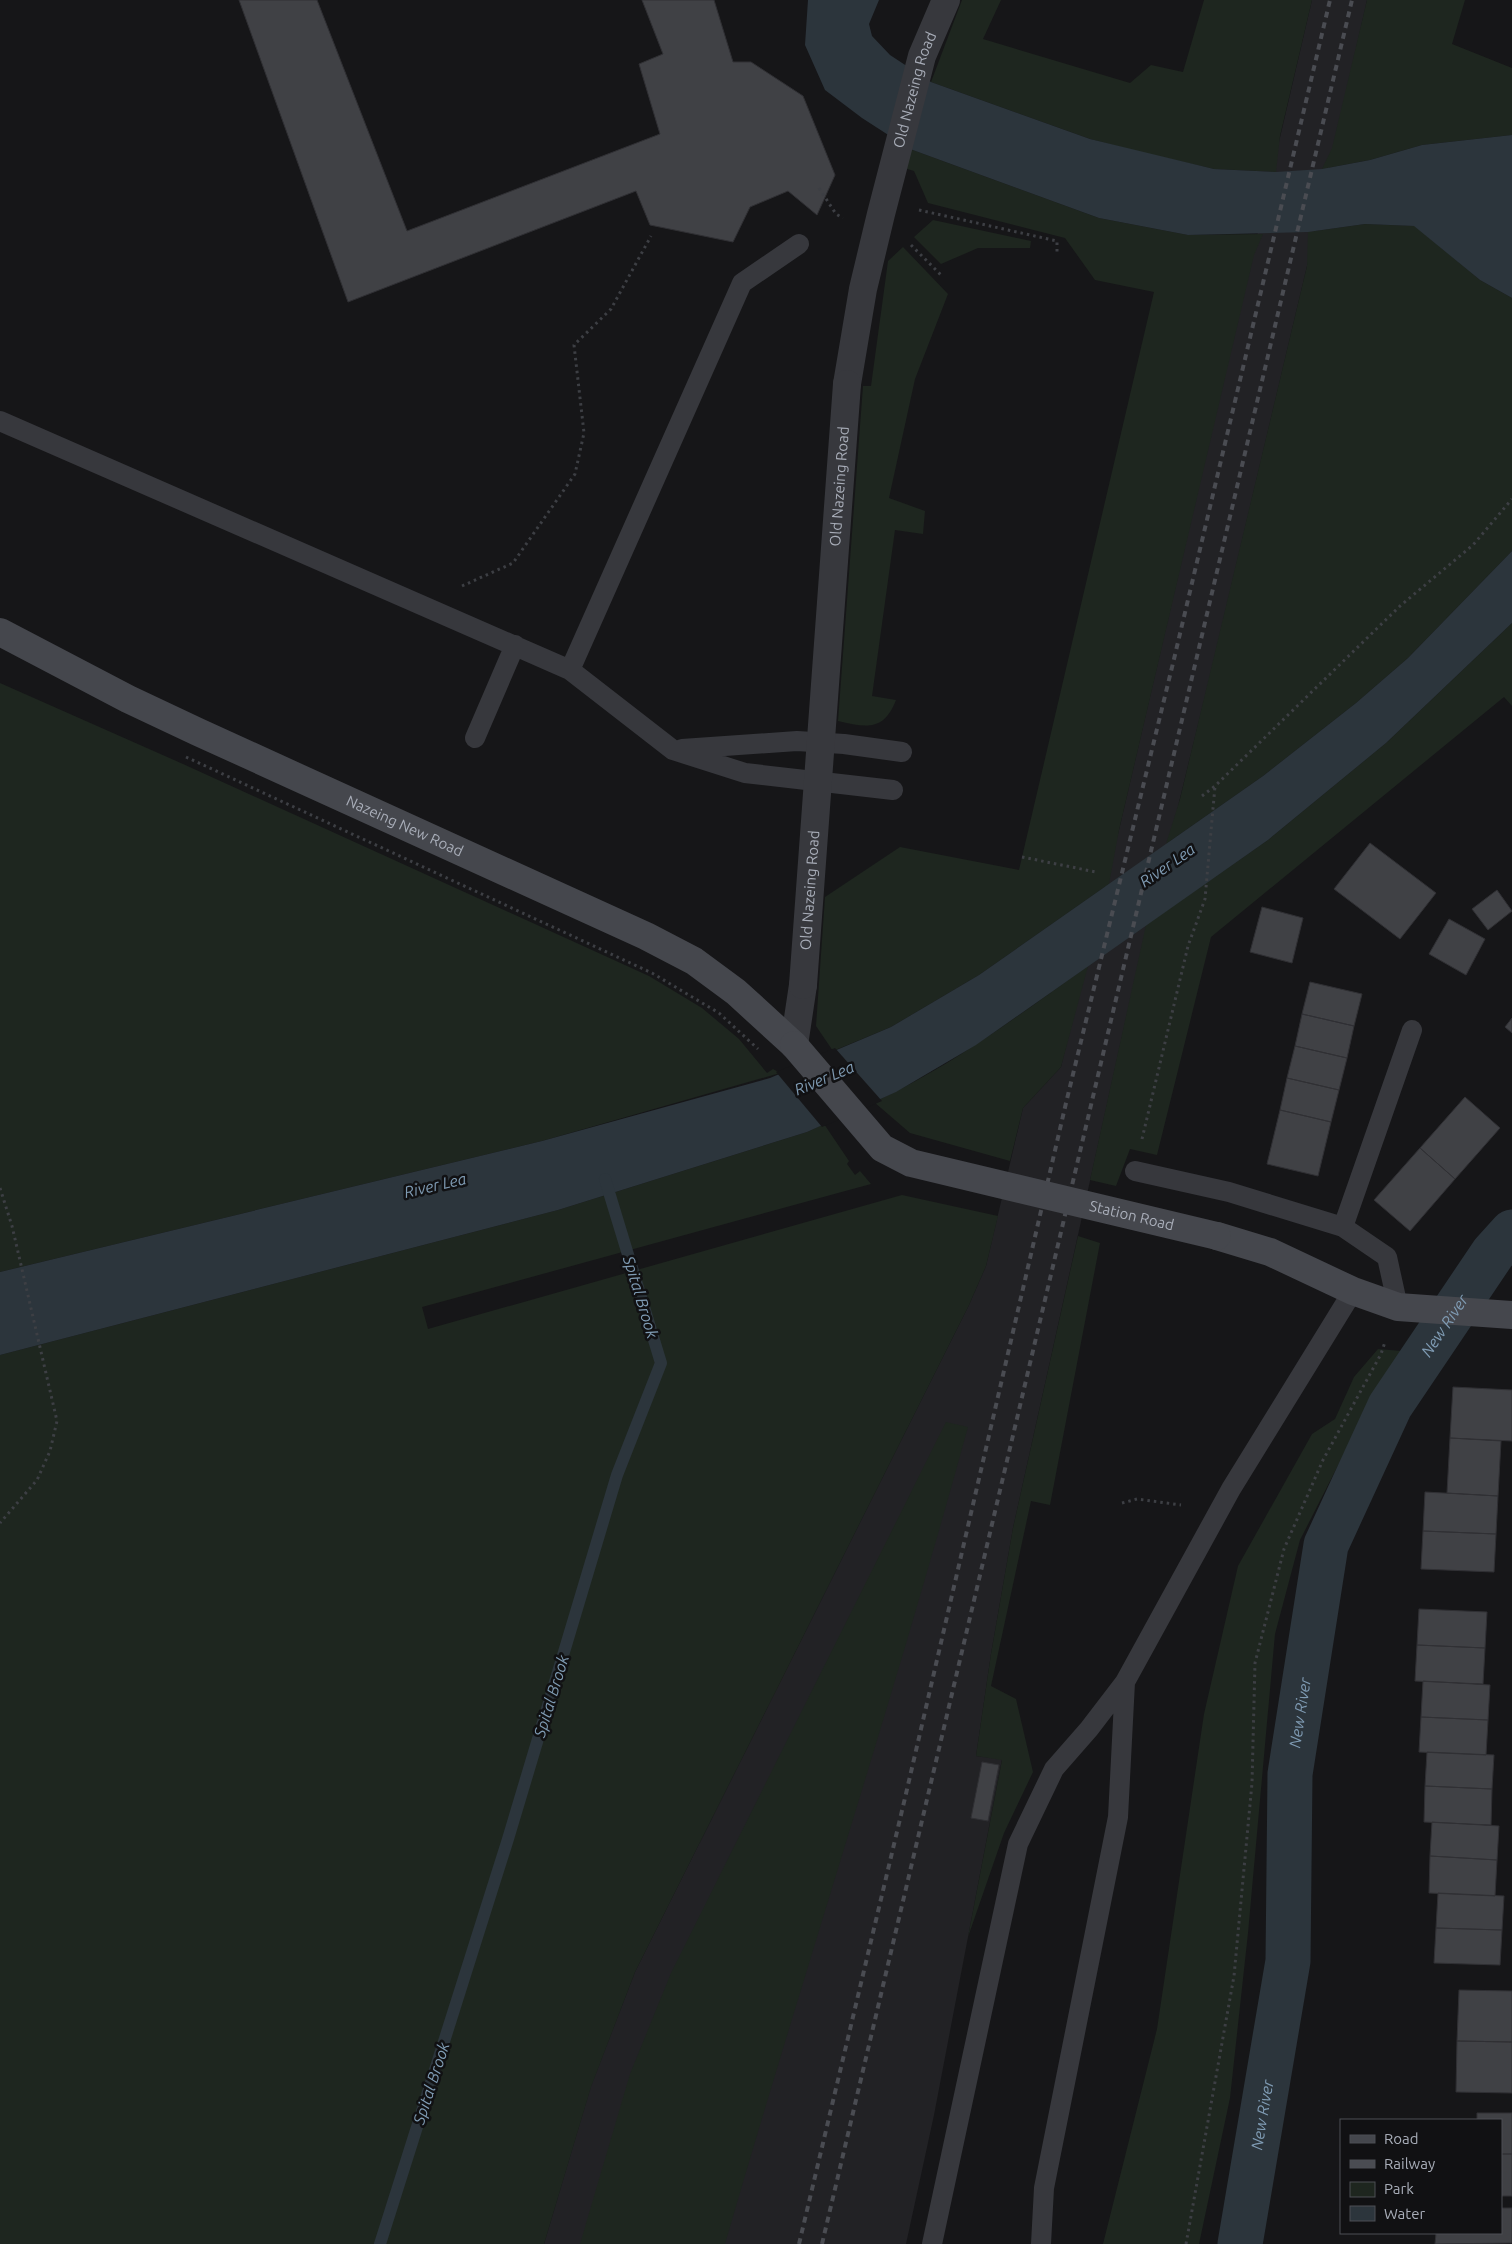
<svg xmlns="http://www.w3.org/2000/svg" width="1512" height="2244" font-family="Ubuntu,sans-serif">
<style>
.built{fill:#222225}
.green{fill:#1e261f}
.water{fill:#2c353c}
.pier{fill:#161618}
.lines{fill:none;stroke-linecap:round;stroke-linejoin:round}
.stream{stroke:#2c353c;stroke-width:12}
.canal{stroke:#2c353c;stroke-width:45}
.building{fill:#404145;stroke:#303034}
.path{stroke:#3d3f44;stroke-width:3;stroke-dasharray:2.5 4;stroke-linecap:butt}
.service{stroke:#37383d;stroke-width:20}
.minor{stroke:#37383d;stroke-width:28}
.secondary{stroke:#45474d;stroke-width:28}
.rail{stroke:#4a4c52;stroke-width:4;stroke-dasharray:6 5;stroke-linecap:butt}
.path-bridge{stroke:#3d3f44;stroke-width:3;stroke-dasharray:2.5 4;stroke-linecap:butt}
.minor-bridge{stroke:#37383d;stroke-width:28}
.secondary-bridge{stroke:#45474d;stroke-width:28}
.labels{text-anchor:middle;stroke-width:5;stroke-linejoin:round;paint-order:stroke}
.street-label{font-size:15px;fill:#a8adb8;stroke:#111113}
.water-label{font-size:16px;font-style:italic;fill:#7f9bb3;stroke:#111113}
</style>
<rect width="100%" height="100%" fill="#161618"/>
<path class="built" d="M1312,0H1367L1307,266L1209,680L1127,1014L1013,1528L991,1654L976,1756L1002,1759L934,2115L906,2244H544L591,2086L635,1972L969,1305L986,1266L1023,1108L1061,1067L1119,830Z"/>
<path class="green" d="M962,0H1001L983,39L1130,83L1151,65L1183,72L1204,0H1312L1280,136L1276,172L1214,169L1144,153L1090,139L931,82Z
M1367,0H1465L1452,44L1512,68V135L1422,145L1370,160L1322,169L1332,148Z
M910,149L1099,218L1188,235L1263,234L1254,255L1119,830L1109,884L979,975L891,1027L833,1051L816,1026L825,897L900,847L1019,870L1154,292L1095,280L1065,238L928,203L914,171L904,168Z
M933,220L1031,241L1030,248H978L941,264L914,237Z
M1365,224L1415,226L1480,280L1512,298V551L1408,658L1356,703L1263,776L1166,844L1180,799L1307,266L1308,232Z
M903,247L948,294L915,379L889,498L925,511L923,534L895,530L872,696L896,700C884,731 867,728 838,721L863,386H871L888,261Z
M1512,623V706L1504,697L1211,937L1157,1155L1130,1149L1116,1186L1090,1180L1146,925L1268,840L1386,743Z
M0,683L183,764L649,976L702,1008L739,1039L767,1073L773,1069L780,1073L542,1141L0,1272Z
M1088,966L1061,1067L1023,1108L1010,1161L910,1133L874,1102C951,1067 1020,1014 1088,966Z
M824,1124L849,1161L847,1164L855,1175L860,1171L871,1184L422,1307L428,1329L902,1195L998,1216L986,1266L969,1305L635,1972L591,2087L544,2244H0V1355L558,1210L807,1132Z
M1078,1236L1100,1243L1050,1505L1031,1501L991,1686L1016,1699L1033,1772L1004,1833L968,1937L1002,1760L976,1756L991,1654L1013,1528Z
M1378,1349L1402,1351L1356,1430L1300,1540L1275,1634L1248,1933L1230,2098L1199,2244H1103L1157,2029L1204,1714L1238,1566L1312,1434L1335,1419L1354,1377Z
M946,1422L968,1427C893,1701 804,1971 725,2244H580L630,2074L671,1973Z"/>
<path class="water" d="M808,0H879L869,24L872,36L890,55L931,82L1090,139L1214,169L1276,172L1322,169L1370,160L1422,145L1512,135V298L1480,280L1414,226L1365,224L1308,232L1188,235L1099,218L910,149L862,118L825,90L805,45Z
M1512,551V623L1386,743L1268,840L976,1045L896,1092L807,1132L558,1210L0,1355V1272L542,1141L770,1078L891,1027L979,975L1263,776L1356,703L1408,658Z"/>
<path class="pier" d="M835,1048L882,1101L822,1127L776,1072Z"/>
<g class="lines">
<path class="stream" d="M380,2244L508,1839L617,1475L661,1363L605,1179"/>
<path class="canal" id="s1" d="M1240,2244L1288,1961L1290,1774L1326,1545L1390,1406L1493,1253L1512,1232"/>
</g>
<path class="building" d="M239,0H317L407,231L660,134L639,64L663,54L642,0H714L733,62H751L803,96L835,175L817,215L788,191L750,207L733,242L650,225L636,191L348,302Z
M1370,843L1436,893L1400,939L1334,889Z
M1497,890L1512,911L1488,930L1472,909Z
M1262,907L1303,918L1292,963L1250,952Z
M1449,919L1485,939L1466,975L1429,954Z
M1310,982L1362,994L1354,1026L1302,1014Z
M1302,1014L1354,1026L1347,1058L1295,1046Z
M1512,1018V1033L1505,1027Z
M1295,1046L1347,1058L1339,1090L1287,1078Z
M1287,1078L1339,1090L1331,1122L1280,1110Z
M1465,1097L1500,1128L1455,1179L1420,1148Z
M1280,1110L1331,1122L1318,1176L1267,1164Z
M1420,1148L1455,1179L1410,1231L1374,1200Z
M1453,1387L1512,1390V1441L1450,1438Z
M1450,1438L1501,1441L1498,1496L1447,1493Z
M1425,1492L1498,1496L1496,1534L1423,1531Z
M1423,1531L1496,1534L1494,1572L1421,1569Z
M1419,1609L1487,1612L1485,1648L1417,1645Z
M1417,1645L1485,1648L1483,1684L1415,1681Z
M1423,1681L1490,1685L1488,1720L1421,1717Z
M1421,1717L1488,1720L1486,1755L1419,1752Z
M1427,1752L1494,1755L1492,1789L1425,1786Z
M982,1762L999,1765L988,1821L971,1818Z
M1425,1786L1492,1789L1491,1825L1424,1822Z
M1432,1822L1499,1826L1497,1860L1430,1856Z
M1430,1856L1497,1860L1495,1896L1429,1893Z
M1438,1893L1504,1896L1502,1930L1436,1928Z
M1436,1928L1502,1930L1500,1965L1434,1963Z
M1459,1990L1512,1991V2042L1457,2041Z
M1457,2041L1512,2042V2093L1456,2092Z
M1477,2113H1512V2154H1501V2120H1477Z
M1501,2154H1512V2196H1501Z
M1501,2208H1512V2243L1435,2244L1436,2233H1501Z"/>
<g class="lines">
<path class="path" d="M819,188L836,214L843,218
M919,210L1057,241V254
M911,245L941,275
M462,586L513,563L575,474L584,433L574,345L611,309L651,236
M1202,796L1215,786L1400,606L1473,545L1512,499
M1022,857L1096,872
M1142,1139L1188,946L1205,899L1215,786
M0,1188L12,1226L57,1421L50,1451L37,1480L0,1523
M1122,1503L1137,1499L1181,1505
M1186,2244L1234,1976L1252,1783L1255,1663L1284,1549L1323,1460L1381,1354L1385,1342"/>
<path class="service" d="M0,421L570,670L673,750L745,773L893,790
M570,670L742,283L799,244
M475,738L515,645
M682,749L797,741L844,744L902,752
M1135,1171L1229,1192L1343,1227L1387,1257L1398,1307
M1343,1227L1412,1030
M932,2244L1018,1844L1054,1769L1089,1729L1125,1682L1231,1489L1353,1291
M1041,2244L1044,2188L1118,1817L1125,1682"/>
<g class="minor">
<path id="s2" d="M847,384L863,289L881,214L922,56L946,0"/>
<path d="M794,1045L803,985"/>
</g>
<g class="secondary">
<path id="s3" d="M0,632L128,699L198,732L646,936L694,961L736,992L794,1045"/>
<path d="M1217,1236L1270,1252L1353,1291L1398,1307L1512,1315"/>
</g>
<path class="rail" d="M799,2244L905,1798L1066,1103L1174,659L1330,0
M822,2244L1352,0"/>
<path class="path-bridge" d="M186,757L652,973L719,1013L758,1049"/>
<path class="minor-bridge" id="s4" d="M803,985L847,384"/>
<path class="secondary-bridge" id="s5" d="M794,1045L882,1148L911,1163L1217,1236"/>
</g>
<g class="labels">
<g class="street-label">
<text dy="5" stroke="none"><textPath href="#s2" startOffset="302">Old Nazeing Road</textPath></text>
<text dy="5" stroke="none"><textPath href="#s4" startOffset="500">Old Nazeing Road</textPath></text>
<text dy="5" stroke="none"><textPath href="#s3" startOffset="449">Nazeing New Road</textPath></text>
<text dy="5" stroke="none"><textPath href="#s4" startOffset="95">Old Nazeing Road</textPath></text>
<text dy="5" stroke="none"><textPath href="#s5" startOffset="395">Station Road</textPath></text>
</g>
<g class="water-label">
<text transform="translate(1167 865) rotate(-35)" y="6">River Lea</text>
<text transform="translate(824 1078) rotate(-23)" y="6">River Lea</text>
<text transform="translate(435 1185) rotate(-13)" y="6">River Lea</text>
<text transform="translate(641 1297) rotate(73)" y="6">Spital Brook</text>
<text dy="6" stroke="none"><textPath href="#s1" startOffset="956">New River</textPath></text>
<text transform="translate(551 1696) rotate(-73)" y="6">Spital Brook</text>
<text dy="6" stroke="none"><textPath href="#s1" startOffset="536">New River</textPath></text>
<text transform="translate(431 2083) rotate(-72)" y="6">Spital Brook</text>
<text dy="6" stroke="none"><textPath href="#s1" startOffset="131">New River</textPath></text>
</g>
</g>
<rect x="1340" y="2119" width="162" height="115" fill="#111113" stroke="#4d4f55"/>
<rect x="1350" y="2135" width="25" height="8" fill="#45474d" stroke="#4d4f55"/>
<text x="1384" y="2144" font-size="15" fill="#a8adb8">Road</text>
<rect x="1350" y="2160" width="25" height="8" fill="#4a4c52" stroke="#4d4f55"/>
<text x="1384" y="2169" font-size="15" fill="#a8adb8">Railway</text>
<rect x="1350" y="2182" width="25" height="15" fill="#1e261f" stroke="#4d4f55"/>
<text x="1384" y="2194" font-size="15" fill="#a8adb8">Park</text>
<rect x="1350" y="2206" width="25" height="15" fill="#2c353c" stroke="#4d4f55"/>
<text x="1384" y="2219" font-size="15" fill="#a8adb8">Water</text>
</svg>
